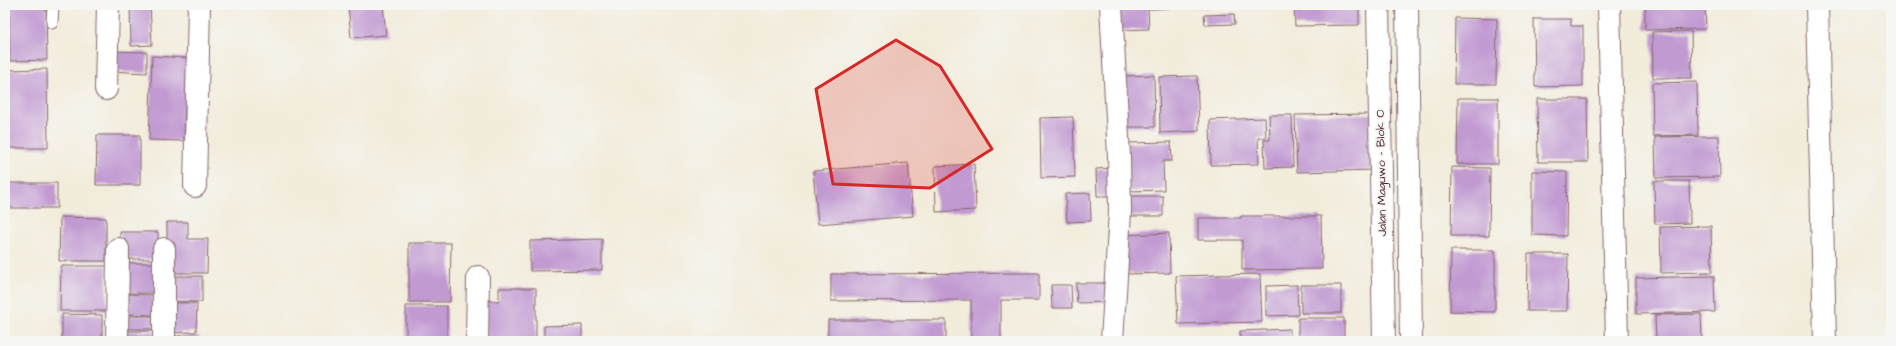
<svg xmlns="http://www.w3.org/2000/svg" width="1896" height="346" font-family="'Architects Daughter',sans-serif">
<style>
.building{fill:#c19ad2}
.lines{fill:none;stroke-linecap:round;stroke-linejoin:round}
.service-casing{stroke:#856769;stroke-width:13}
.minor-casing{stroke:#856769;stroke-width:24}
.secondary-casing{stroke:#856769;stroke-width:24}
.service{stroke:#fff;stroke-width:11}
.minor{stroke:#fff;stroke-width:22}
.secondary{stroke:#fff;stroke-width:22}
.marked{fill:#d62828;fill-opacity:0.2;stroke:#d62828;stroke-width:3;stroke-linejoin:round}
.labels{text-anchor:middle;stroke-width:4;stroke-linejoin:round;paint-order:stroke}
.street-label{font-size:12px;fill:#4a1f2b;stroke:#f6f6f2}
</style>
<rect width="100%" height="100%" fill="#f6f6f2"/>
<filter id="ink" filterUnits="userSpaceOnUse"><feTurbulence type="fractalNoise" baseFrequency=".025" numOctaves="2"/><feDisplacementMap in="SourceGraphic" scale="8" xChannelSelector="R" yChannelSelector="G"/><feConvolveMatrix kernelMatrix="1 2 1 2 8 2 1 2 1" color-interpolation-filters="sRGB"/></filter>
<filter id="wash" filterUnits="userSpaceOnUse"><feTurbulence type="fractalNoise" baseFrequency=".012" numOctaves="4" result="noise"/><feDisplacementMap in="SourceGraphic" scale="16" xChannelSelector="R" yChannelSelector="G"/><feGaussianBlur stdDeviation="0.9" result="paint"/><feColorMatrix in="noise" values="0 0 0 0 0 0 0 0 0 0 0 0 0 0 0 0 0 1.4 0 .05"/><feComposite in="paint" operator="in"/></filter>
<g filter="url(#wash)">
<rect width="100%" height="100%" fill="#f2ecdb"/>
<g id="blocks">
<path class="building" d="M9,5H46L47,60L10,61Z
M130,5H150L152,45L131,46Z
M348,5H383L386,35L351,38Z
M1119,5H1209V7L1148,9L1149,29L1120,30Z
M1294,5H1359V25L1295,26Z
M1527,5H1564V6L1527,7Z
M1645,5H1705L1706,29L1645,30Z
M1234,14L1235,24L1205,25L1204,15Z
M1455,18L1497,19L1496,84H1454Z
M1534,19H1571V26H1583V86L1535,87Z
M1691,31L1692,78H1653L1652,32Z
M109,51L147,52V73L109,71Z
M152,56L187,58L184,141L149,140Z
M47,69L48,148H6L5,70Z
M1154,75L1155,127H1124L1123,76Z
M1197,76L1199,131L1160,133L1159,77Z
M1697,82L1698,135L1653,136L1652,83Z
M1458,98H1498V164H1457Z
M1537,99H1587L1588,162H1538Z
M1373,114L1375,170L1297,172L1295,115Z
M1269,115H1292L1293,167L1265,168L1264,140H1270Z
M1073,117L1075,177L1041,178L1040,118Z
M1265,118L1266,138H1258L1259,164L1211,165L1210,120Z
M97,135H140V185H96Z
M1719,136L1720,177L1656,178L1655,137Z
M1171,142L1172,161H1163L1164,190L1128,191L1127,143Z
M908,163L913,216L818,224L813,171Z
M974,164L976,210L936,212L935,166Z
M1452,167L1490,168L1489,236H1451Z
M1114,168V196H1097L1096,169Z
M1532,171L1567,172L1566,236L1532,235Z
M1654,181H1689L1690,223L1655,224Z
M5,183H57V208H5Z
M1090,193L1091,221L1067,222L1065,194Z
M1123,196H1163V216H1124Z
M1241,216H1321L1322,269L1242,270V240H1198V218H1241Z
M60,217L106,218V261H59Z
M167,222H188V239H208L207,273H167Z
M1711,226L1712,272L1661,273L1660,227Z
M120,232H158V259H120Z
M1169,233L1170,273L1126,274L1125,235Z
M602,239V270L530,271V241Z
M409,243H451L450,302H409Z
M1451,250H1495V312L1450,311Z
M1528,254H1568L1567,311H1527Z
M125,263H155L156,293H125Z
M61,266H107V311H60Z
M1039,273V300H1001V341H971V300L831,301V274Z
M1260,274L1262,322L1178,324L1176,276Z
M165,276H202V302L165,301Z
M1714,276L1715,312L1636,314V278Z
M1076,283H1108L1109,302L1077,303Z
M1051,285H1071L1072,308H1052Z
M1297,285L1298,315L1266,316V286Z
M1301,285H1341V313H1301Z
M499,288H536V341H486V301H499Z
M123,294L153,295V315L122,314Z
M166,303H197L196,332L166,333Z
M406,306H447V338H406Z
M62,314L102,315V341H62Z
M1701,314L1702,341H1656L1655,315Z
M122,316H155L154,329H122Z
M1298,318H1344V341H1298Z
M828,320H946V341H828Z
M582,325V341H544V326Z
M1290,329V341H1240V331Z
M123,331H154V341H123Z
M176,336H199L200,341H176Z"/>
</g>
</g>
<g filter="url(#ink)">
<use href="#blocks" fill-opacity="0" stroke="#856769" stroke-width="1"/>
<g class="lines">
<defs>
<path id="service" d="M52,23L53,5"/>
<path id="minor" d="M1111,5L1119,156L1120,212L1112,341
M1407,5L1411,341
M1609,5L1617,341
M1817,5L1825,341
M106,89L108,5
M195,186L199,5
M164,249V341
M117,341L118,249
M477,341L478,277"/>
<path id="secondary" d="M1378,5L1384,341"/>
</defs>
<use href="#service" class="service-casing"/>
<use href="#minor" class="minor-casing"/>
<use href="#secondary" class="secondary-casing"/>
<use href="#service" class="service"/>
<use href="#minor" class="minor"/>
<use href="#secondary" class="secondary"/>
</g>
</g>
<path class="marked" d="M896,40L940,66L992,149L930,188L833,184L816,89Z"/>
<g class="labels">
<g class="street-label">
<text transform="translate(1381 173) rotate(-91)" y="4">Jalan Maguwo - Blok O</text>
</g>
</g>
<rect width="1896" height="346" fill="none" stroke="#f6f6f2" stroke-width="20"/>
</svg>
